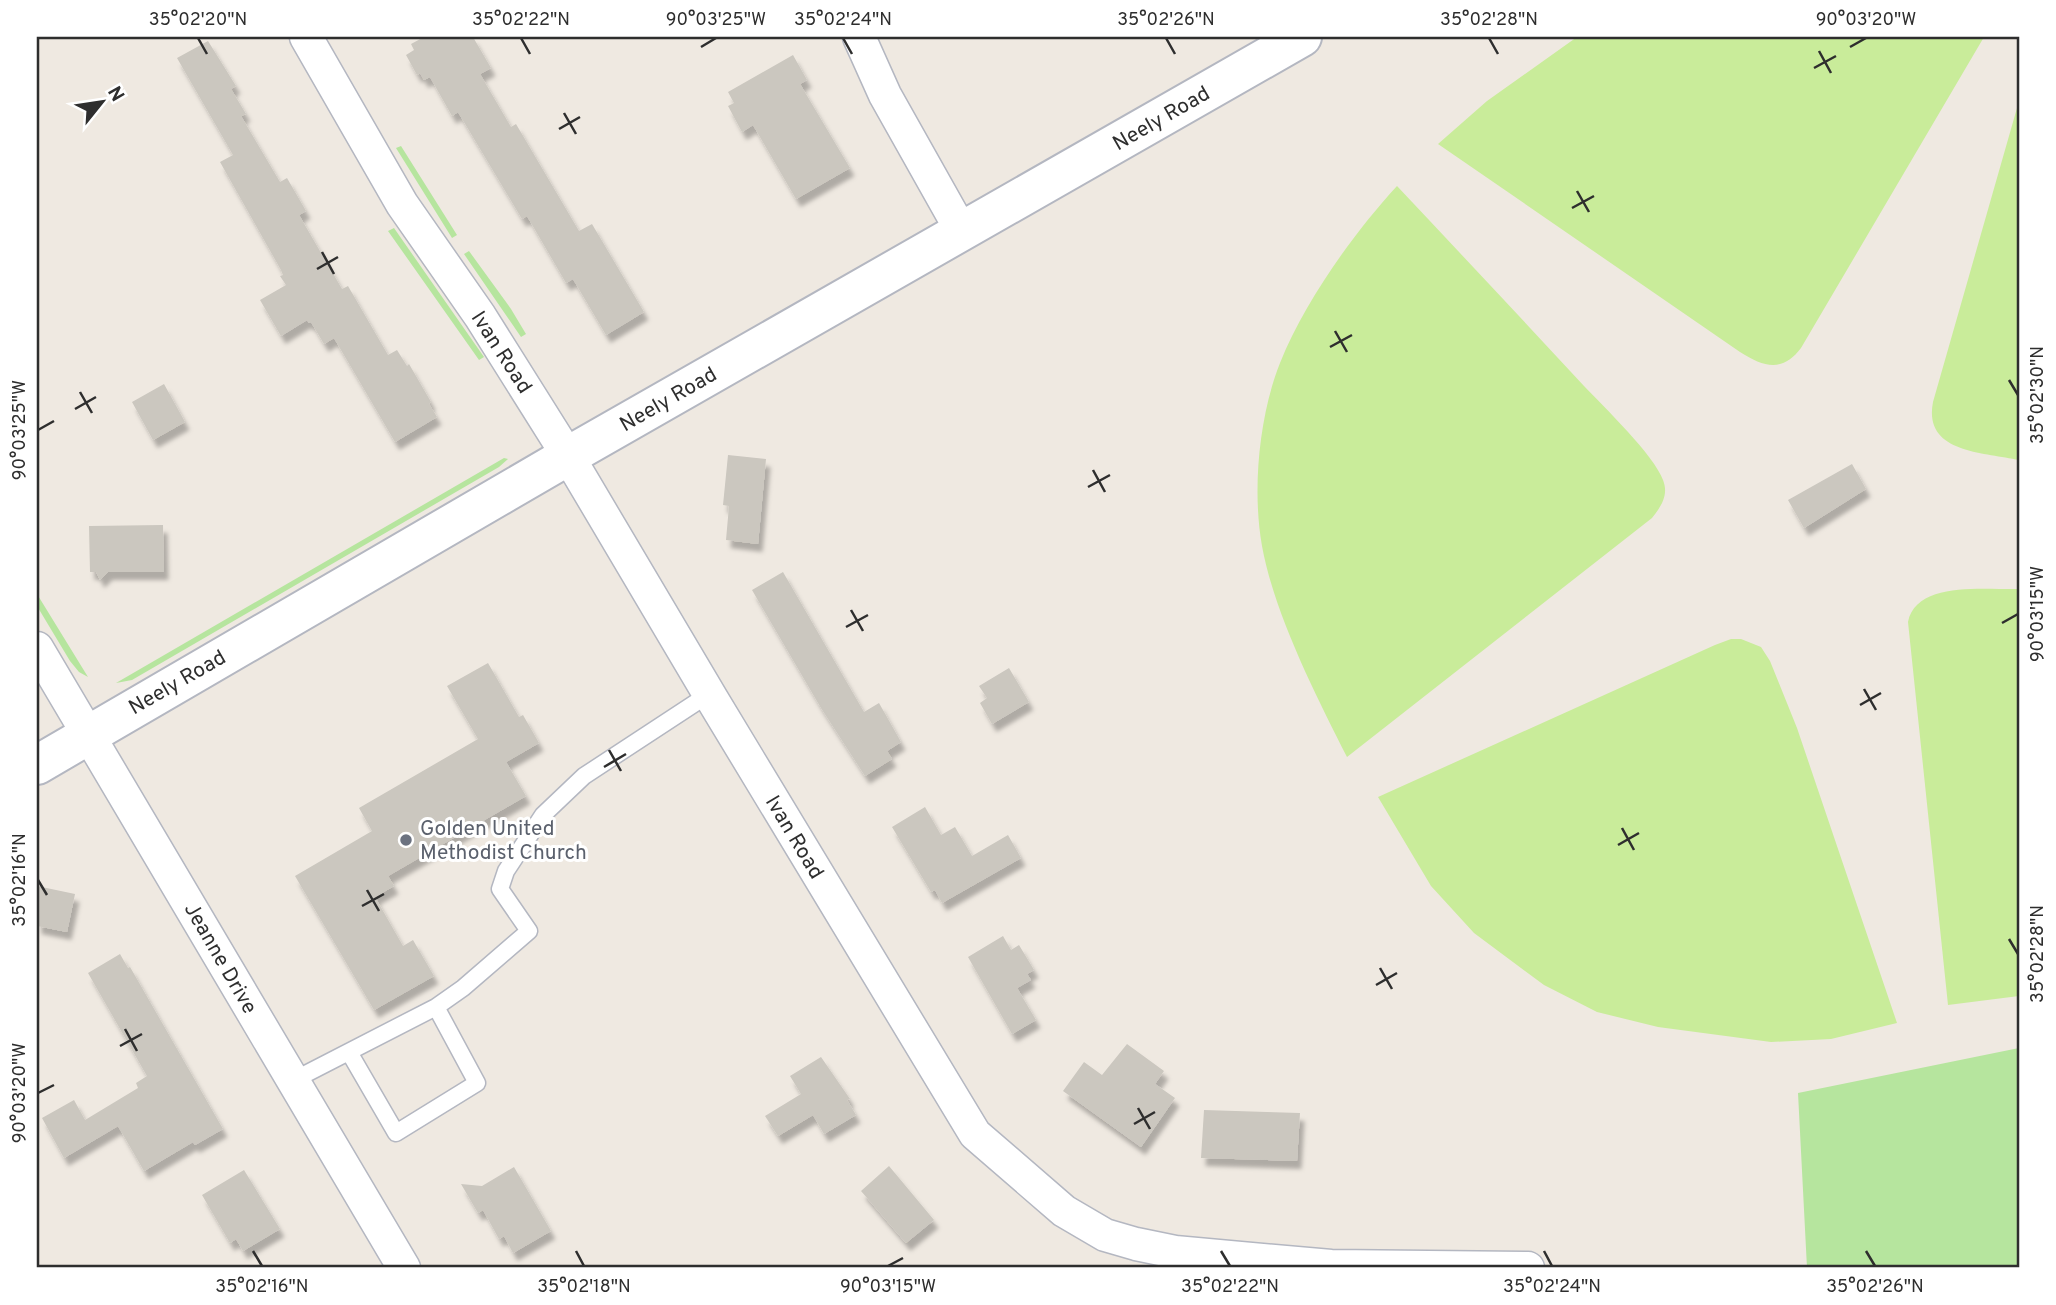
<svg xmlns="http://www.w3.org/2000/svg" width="2056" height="1305" font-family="Overpass,sans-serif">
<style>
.green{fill:#b6e59e}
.pitch{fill:#c9ec9a}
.building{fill:#cbc7bf;filter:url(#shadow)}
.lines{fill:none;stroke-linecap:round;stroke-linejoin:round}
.service-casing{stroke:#b4b7c1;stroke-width:19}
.minor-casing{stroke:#b4b7c1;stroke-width:35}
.tertiary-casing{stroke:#b4b7c1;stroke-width:42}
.service{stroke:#fff;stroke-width:16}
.minor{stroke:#fff;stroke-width:32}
.tertiary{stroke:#fff;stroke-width:38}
.ticks{fill:none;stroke:#2e2e2e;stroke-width:2.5}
.worship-dot{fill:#6b7280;stroke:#fff;stroke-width:2.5}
.labels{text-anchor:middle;stroke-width:6;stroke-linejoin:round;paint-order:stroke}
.street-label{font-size:21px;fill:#2e2e2e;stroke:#fff}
.worship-label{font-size:21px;fill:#5b616d;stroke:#fff;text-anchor:start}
.neatline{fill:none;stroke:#2e2e2e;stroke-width:2.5}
.ticks-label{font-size:18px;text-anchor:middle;fill:#2e2e2e}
</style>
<defs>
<filter id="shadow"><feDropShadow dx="4.5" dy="8" stdDeviation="2" flood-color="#0004"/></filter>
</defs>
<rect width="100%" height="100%" fill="#efe9e1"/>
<path class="green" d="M401,146L457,235L452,238L396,148Z
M394,228L484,357L479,360L388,231Z
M469,251L511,309L526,334L521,337L464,254Z
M504,458L508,459L499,467L132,680L116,683Z
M37,594L88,677L79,672L70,661L37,606Z
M2019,1048V1268H1807L1798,1093Z"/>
<path class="pitch" d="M1577,37H1984L1801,348C1782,373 1764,367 1740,352L1438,144L1487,101Z
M2019,101V460C1983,452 1923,453 1933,402Z
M1397,186C1460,253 1522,319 1584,386C1604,407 1654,455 1663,480C1669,495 1661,507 1652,518L1347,757C1316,696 1274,613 1262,546C1252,490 1259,416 1280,363C1305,301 1353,234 1397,186Z
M2019,589V996L1948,1005L1908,622C1916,580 1987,590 2019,589Z
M1741,639L1761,647L1770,661L1797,728L1897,1023L1831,1039L1771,1042L1658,1027L1597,1012L1544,985L1474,933L1431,886L1378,797L1715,645L1731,639Z"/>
<path class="building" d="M424,37H473L491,68L480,74L511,127L516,124L579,231L592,224L644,312L606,335L573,279L566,283L527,216L522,219L458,112L452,116L430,77L424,80L420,73L417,75L406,55L414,50L411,44Z
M208,41L236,86L231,89L246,114L241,116L280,182L287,178L306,211L299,215L342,289L348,286L388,355L397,350L407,366L409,364L431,402L429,404L437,417L395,442L334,338L324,344L311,322L309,323L307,320L281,336L260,300L286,285L280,276L283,275L281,270L220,162L233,155L177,58Z
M793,55L807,80L800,84L850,168L796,199L753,125L742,132L728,106L734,103L728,92Z
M164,384L185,422L153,440L132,402Z
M728,455L766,459L758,544L726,540L729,506L723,505Z
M1852,464L1866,489L1804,528L1788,500Z
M163,525L164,572H108L100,580L96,572H90L89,526Z
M783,572L864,712L879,703L901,742L887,751L892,759L865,776L821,708L752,590Z
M488,663L519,717L523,715L539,743L506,762L526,796L388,876L394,886L375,897L403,946L413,940L434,976L374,1010L295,876L372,831L359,808L478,739L447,686Z
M1009,668L1029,702L992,724L980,703L987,698L979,686Z
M925,807L941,835L955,827L972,856L1008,835L1021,858L942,903L935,890L931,892L892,827Z
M37,886L75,894L67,932L37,926Z
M1003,936L1011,950L1019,945L1034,970L1027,974L1031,980L1017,988L1036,1020L1012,1034L968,957Z
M120,954L128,968L130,967L223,1129L195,1145L193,1142L144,1171L118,1126L64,1158L42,1118L74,1100L85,1120L138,1088L136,1083L147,1076L88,973Z
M1127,1044L1164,1071L1155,1084L1175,1098L1141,1147L1063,1091L1084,1062L1102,1075Z
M821,1057L850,1099L847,1100L856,1115L824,1134L813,1115L778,1136L765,1116L801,1094L790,1076Z
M1204,1110L1300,1113L1297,1161L1201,1158Z
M889,1166L934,1220L906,1243L861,1191Z
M514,1167L551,1231L513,1253L504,1236L499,1239L483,1210L478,1213L461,1184L482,1186Z
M244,1170L280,1229L243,1251L236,1239L230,1243L202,1195Z"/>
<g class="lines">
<defs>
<path id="service" d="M436,1007L463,988L529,931L500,889L506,871L543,815L584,776L709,694
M292,1081L436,1007L477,1083L396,1133L349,1052"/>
<path id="minor" d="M306,37L402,204L480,316L568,456L712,699L975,1134L1064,1211L1105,1235L1136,1244L1175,1252L1331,1266L1528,1268
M859,37L885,95L962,232
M37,648L404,1268"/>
<path id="tertiary" d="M37,765L568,456L1302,37"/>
</defs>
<use href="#service" class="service-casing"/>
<use href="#minor" class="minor-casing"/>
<use href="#tertiary" class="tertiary-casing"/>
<use href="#service" class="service"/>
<use href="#minor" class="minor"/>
<use href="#tertiary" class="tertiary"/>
</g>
<path class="ticks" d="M198,38L207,54M521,38L530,54M843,38L852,54M1166,38L1175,54M1489,38L1498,54M701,47L716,38M1850,47L1866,38M1819,51L1831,73M1814,68L1836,56M564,113L576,134M559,129L580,117M1577,191L1589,212M1572,208L1594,196M322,252L334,274M317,269L338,257M1335,331L1347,352M1330,347L1352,335M2009,380L2018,395M80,392L92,413M75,409L96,397M38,430L54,421M1093,470L1105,492M1088,487L1110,475M851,610L863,631M2002,623L2018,614M846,627L868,615M1864,689L1876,710M1860,705L1881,693M609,750L621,771M604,767L626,754M1622,828L1634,850M1618,845L1639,833M38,880L47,895M367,890L379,911M362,906L384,894M2009,939L2018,954M1380,968L1392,989M1376,985L1397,973M125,1029L137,1051M120,1046L142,1034M38,1093L54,1085M1138,1108L1150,1129M1134,1124L1155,1112M253,1251L262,1266M576,1251L584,1266M1221,1251L1230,1266M1544,1251L1552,1266M1866,1251L1875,1266M888,1266L903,1258"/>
<circle class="worship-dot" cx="406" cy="840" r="7"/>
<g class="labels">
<g class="street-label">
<text transform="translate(1161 118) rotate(-30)" y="7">Neely Road</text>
<text transform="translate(502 352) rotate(57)" y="7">Ivan Road</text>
<text transform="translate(668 399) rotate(-30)" y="7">Neely Road</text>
<text transform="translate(177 682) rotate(-30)" y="7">Neely Road</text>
<text transform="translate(795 837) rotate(59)" y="7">Ivan Road</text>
<text transform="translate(221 958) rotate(60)" y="7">Jeanne Drive</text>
</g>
<g class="worship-label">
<text x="420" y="835">Golden United<tspan x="420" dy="24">Methodist Church</tspan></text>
</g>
</g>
<rect width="2056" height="1305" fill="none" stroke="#ffffff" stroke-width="77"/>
<g transform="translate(102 102) rotate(60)" stroke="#ffffff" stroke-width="5" paint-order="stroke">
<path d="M0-5L12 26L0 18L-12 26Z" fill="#2e2e2e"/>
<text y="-10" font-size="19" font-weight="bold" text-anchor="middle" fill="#2e2e2e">N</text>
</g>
<rect x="38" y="38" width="1980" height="1228" class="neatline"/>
<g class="ticks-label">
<text x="198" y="25">35°02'20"N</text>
<text x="521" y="25">35°02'22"N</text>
<text x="716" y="25">90°03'25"W</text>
<text x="843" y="25">35°02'24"N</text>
<text x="1166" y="25">35°02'26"N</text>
<text x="1489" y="25">35°02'28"N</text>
<text x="1866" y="25">90°03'20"W</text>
<text transform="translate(2037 395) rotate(-90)" y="6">35°02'30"N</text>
<text transform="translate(19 430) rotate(-90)" y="6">90°03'25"W</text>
<text transform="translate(2037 614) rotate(-90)" y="6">90°03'15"W</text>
<text transform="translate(19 880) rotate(-90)" y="6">35°02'16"N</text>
<text transform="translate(2037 954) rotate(-90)" y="6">35°02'28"N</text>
<text transform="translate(19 1093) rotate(-90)" y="6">90°03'20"W</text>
<text x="262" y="1292">35°02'16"N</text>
<text x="584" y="1292">35°02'18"N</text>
<text x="888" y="1292">90°03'15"W</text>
<text x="1230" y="1292">35°02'22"N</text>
<text x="1552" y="1292">35°02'24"N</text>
<text x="1875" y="1292">35°02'26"N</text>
</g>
</svg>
